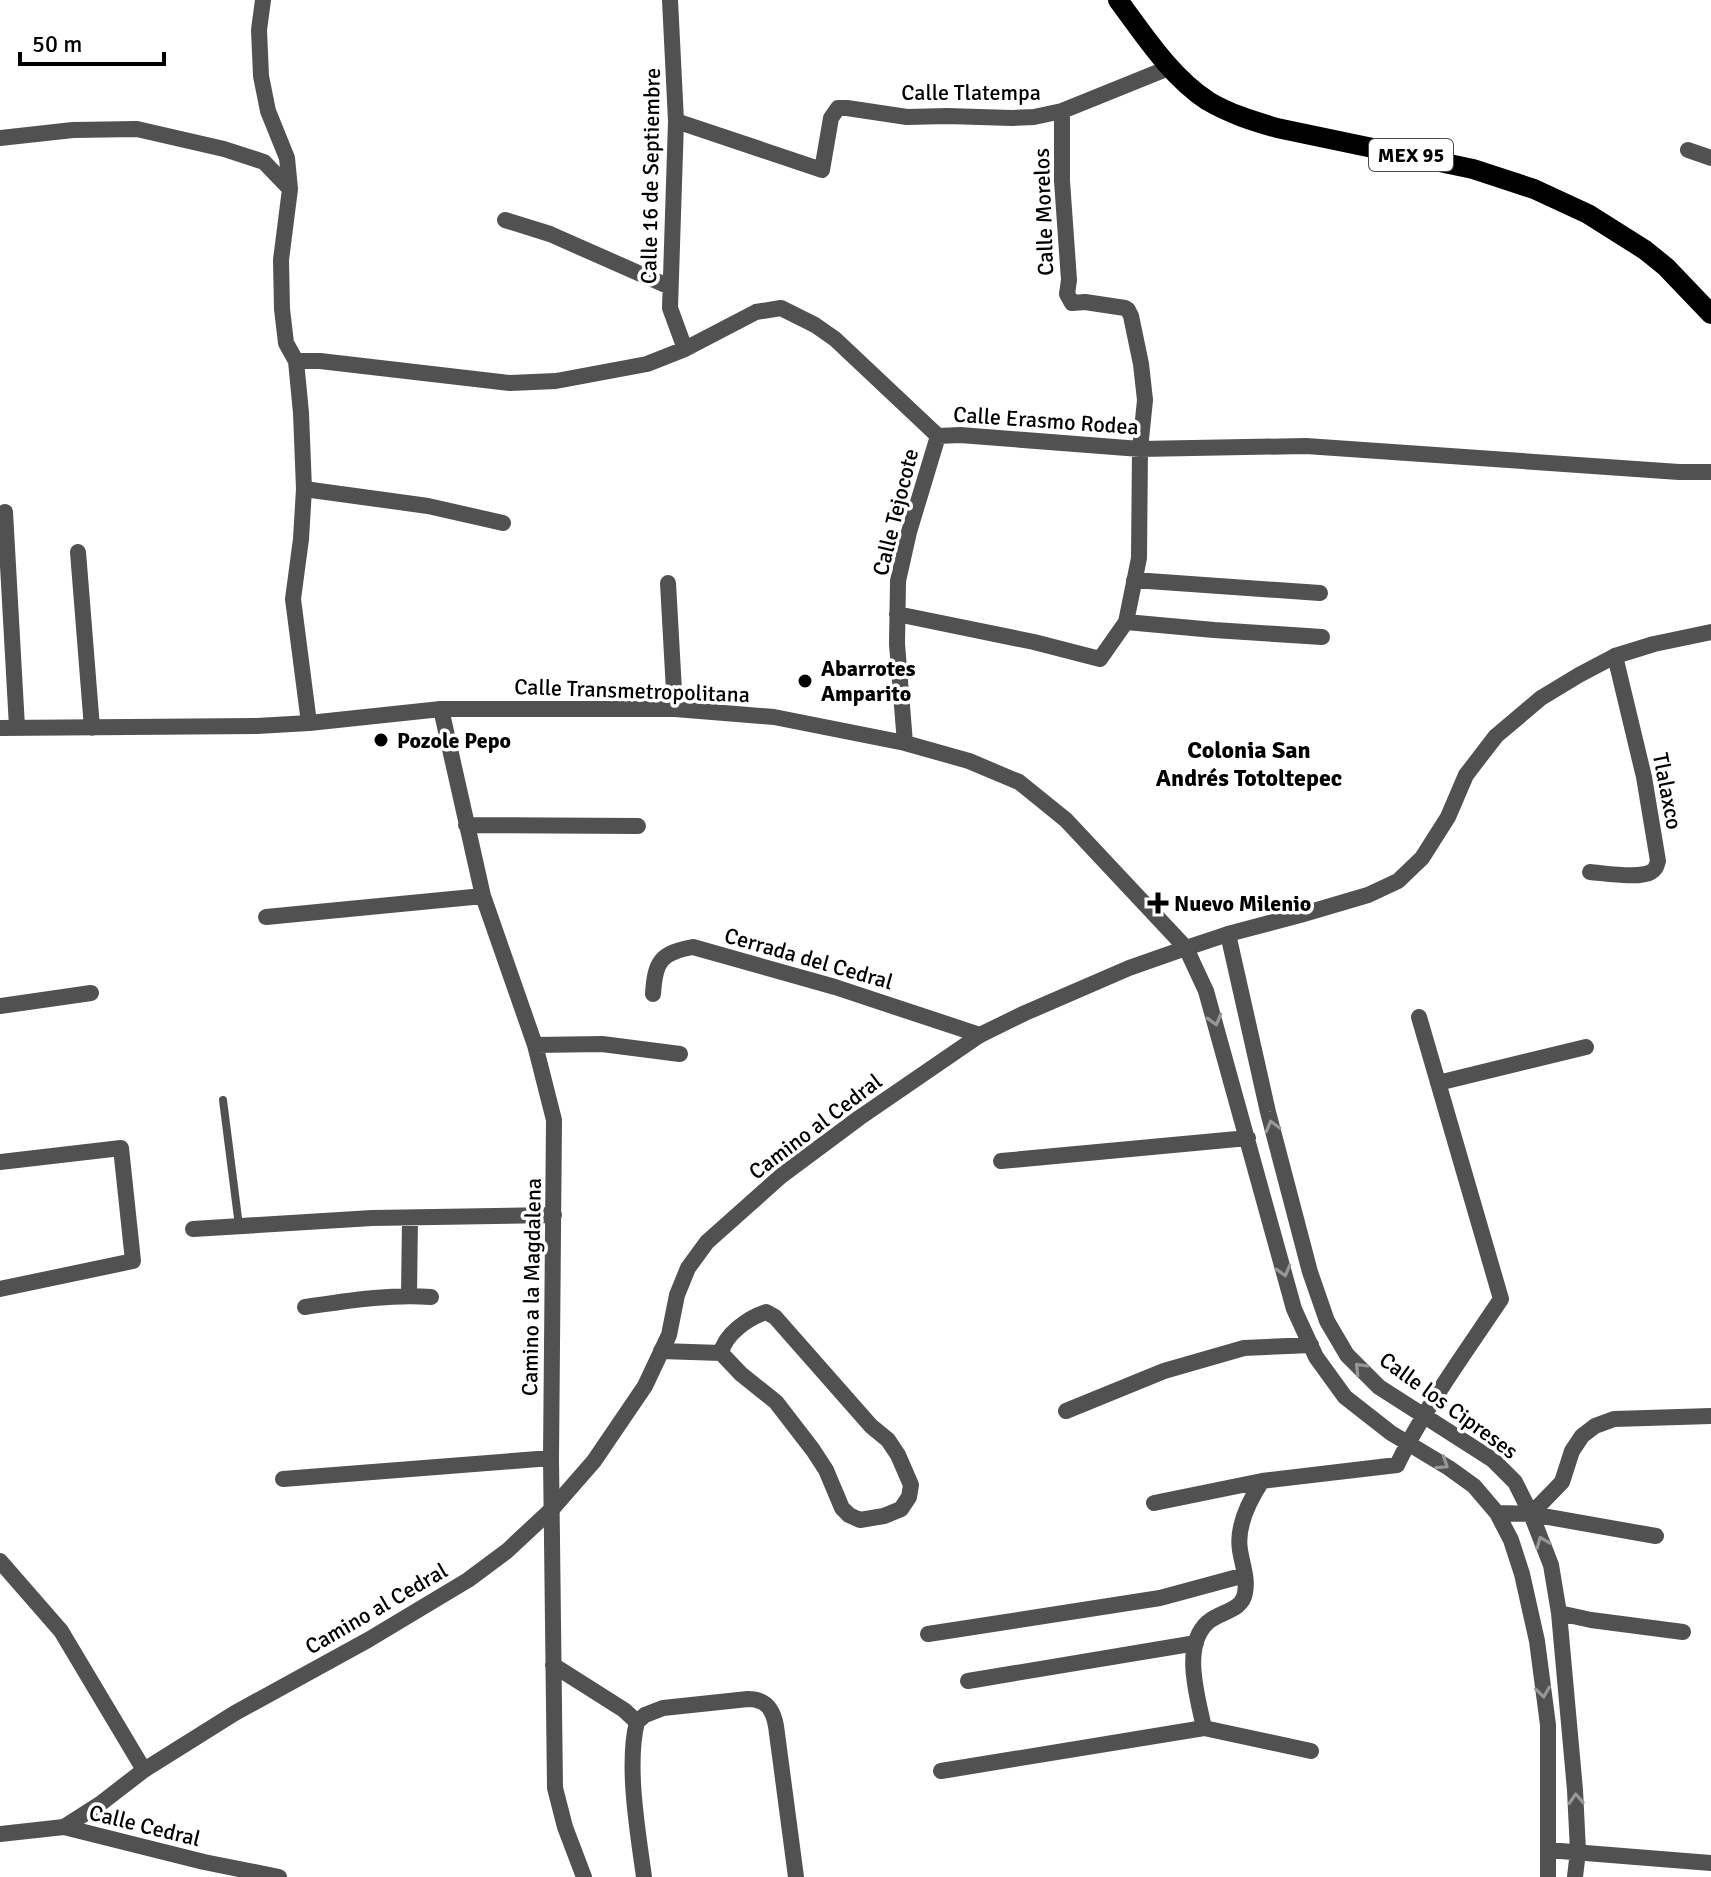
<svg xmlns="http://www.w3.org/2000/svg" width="1711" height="1877" font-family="Signika,sans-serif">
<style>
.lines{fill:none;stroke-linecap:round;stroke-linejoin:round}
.service{stroke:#515151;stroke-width:8}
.minor{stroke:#515151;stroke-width:16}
.tertiary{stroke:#515151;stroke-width:16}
.primary{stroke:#000;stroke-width:20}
.oneway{stroke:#979797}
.poi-dot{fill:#000;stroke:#fff;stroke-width:3}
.labels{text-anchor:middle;stroke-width:7;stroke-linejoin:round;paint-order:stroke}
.shield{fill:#fff;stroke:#4c4c4c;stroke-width:2}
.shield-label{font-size:20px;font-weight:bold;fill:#000}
.street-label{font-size:22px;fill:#000;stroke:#fff}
.poi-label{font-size:22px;font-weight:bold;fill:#000;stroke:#fff;text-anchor:start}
.neighbourhood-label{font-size:24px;font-weight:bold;fill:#000;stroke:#fff}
</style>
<rect width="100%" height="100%" fill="#fff"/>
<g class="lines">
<path class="service" d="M223,1100L239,1226"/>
<path class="minor" d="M263,0L259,30L261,76L268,111L287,158L290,189L281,260L282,309L286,343L296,361L301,413L304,489L301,539L293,599L309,723
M670,0L676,121L670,308L685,349
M676,121L822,170L831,118L838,108H847L907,117L947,116L1012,118L1034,117L1062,111L1171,67
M0,138L73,130L137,129L224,149L264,162L290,189
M1688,150L1711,158
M505,220L550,234L670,287
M296,361H320L510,383L556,381L647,364L685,349L756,312L781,308L815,325L835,339L938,436L960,435L1140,449L1306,446L1679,472H1711
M304,489L428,506L503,523
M5,512L17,727
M78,552L92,728
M1134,580L1320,593
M668,583L675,709
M897,614L1034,642L1100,659L1126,622L1139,558L1140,449L1145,400L1141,364L1131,316L1128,310L1125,308L1085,302L1072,303L1067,294L1069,280L1062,181V111
M1126,622L1214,630L1322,637
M441,709L483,896L535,1045L554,1120L551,1458L555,1788L565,1827L584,1877
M0,728L257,726L309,723L441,709H675L774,717L905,743L969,761L1019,782L1066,820L1186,948L1206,991L1294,1309L1316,1357L1345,1397L1391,1433L1449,1468L1474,1486L1497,1513L1511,1540L1522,1574L1537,1641L1548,1725V1877
M905,743L897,644L898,581L909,532L938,436
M466,825L638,826
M1590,872C1604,873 1639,879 1651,872C1656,869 1656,867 1658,861L1644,777L1615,656
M266,917L483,896
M1228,934L1268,1112L1310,1272L1327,1321L1347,1355L1379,1387L1493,1460L1515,1482L1531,1514L1551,1565L1559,1613L1575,1790L1578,1851L1575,1877
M653,994C655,962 660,953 693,947L835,987L980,1035
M0,1006L91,993
M535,1045L602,1044L680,1054
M1438,1083L1586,1047
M1001,1161L1248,1138
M0,1162L121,1148L133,1261L0,1289
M193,1229L372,1218L554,1215
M409,1296L410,1218
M305,1307C347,1301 388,1294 431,1297
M661,1351L721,1353L741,1374L776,1402L813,1450L826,1470L842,1508L849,1515L860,1520L884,1516L901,1509L909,1497L911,1485L898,1455L888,1440L871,1426L775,1317L766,1312C748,1318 725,1334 721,1353
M1066,1411L1164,1371L1244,1348L1311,1345
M283,1479L551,1458
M1154,1503L1262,1481
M1497,1513L1531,1514L1656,1536
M1531,1514L1562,1482L1572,1451L1582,1436L1595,1426L1614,1419L1711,1416
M0,1561L61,1631L144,1770
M1559,1613L1591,1620L1683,1632
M928,1634L1160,1598L1245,1575
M553,1665L624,1710L637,1722C626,1765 638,1833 644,1877
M968,1681L1196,1643
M637,1722L645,1715L663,1708L748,1699C766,1699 773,1709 776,1726L796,1877
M1311,1751L1204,1728C1198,1698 1181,1646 1208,1622C1221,1611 1242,1611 1245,1593C1248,1578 1242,1564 1240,1550C1236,1526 1249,1501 1262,1481L1397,1465C1425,1407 1465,1353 1501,1299L1419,1017
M941,1771L1204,1728
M64,1827L204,1862L279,1877
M1548,1850L1711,1863"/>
<path class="tertiary" d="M0,1834L64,1827L100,1804L144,1770L235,1713L368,1640L468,1580L507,1551L553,1508L594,1461L645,1386L669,1335L677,1295L688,1268L707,1242L781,1176L859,1118L980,1035L1025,1013L1129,968L1186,948L1228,934L1300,915L1368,895L1398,881L1422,858L1448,817L1466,775L1496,736L1541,698L1579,675L1615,656L1654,644L1711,632"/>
<path class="primary" d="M1118,0C1144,35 1171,77 1208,101C1230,114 1253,121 1277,128L1473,169L1534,189L1588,214L1645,250L1666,267L1711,314"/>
</g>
<defs><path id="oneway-chevron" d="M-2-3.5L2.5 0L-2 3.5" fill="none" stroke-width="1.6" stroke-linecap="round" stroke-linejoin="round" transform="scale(2)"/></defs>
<g class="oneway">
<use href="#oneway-chevron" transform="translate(1215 1020) rotate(74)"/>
<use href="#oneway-chevron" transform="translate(1272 1126) rotate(-105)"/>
<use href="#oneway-chevron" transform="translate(1284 1271) rotate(74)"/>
<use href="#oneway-chevron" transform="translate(1360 1368) rotate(-134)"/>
<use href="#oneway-chevron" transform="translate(1443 1464) rotate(33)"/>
<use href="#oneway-chevron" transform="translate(1542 1542) rotate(-112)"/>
<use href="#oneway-chevron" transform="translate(1543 1692) rotate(82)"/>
<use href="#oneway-chevron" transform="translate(1576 1799) rotate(-93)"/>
</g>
<g class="poi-dot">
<circle cx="805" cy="681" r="8"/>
<circle cx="381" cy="740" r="8"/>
<path d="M1154 891h8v8h8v8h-8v8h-8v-8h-8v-8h8z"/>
</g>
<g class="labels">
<rect class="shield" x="1369" y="139" width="84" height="32" rx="6"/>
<g class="shield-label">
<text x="1411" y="162">MEX 95</text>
</g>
<g class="street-label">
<text x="971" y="100">Calle Tlatempa</text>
<text transform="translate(650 176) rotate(-89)" y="8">Calle 16 de Septiembre</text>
<text transform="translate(1043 212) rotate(-92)" y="8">Calle Morelos</text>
<text transform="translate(1046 420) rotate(4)" y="8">Calle Erasmo Rodea</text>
<text transform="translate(895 512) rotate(-76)" y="8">Calle Tejocote</text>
<text transform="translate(632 690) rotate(2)" y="8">Calle Transmetropolitana</text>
<text transform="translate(1668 791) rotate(79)" y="8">Tlalaxco</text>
<text transform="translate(809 958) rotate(16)" y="8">Cerrada del Cedral</text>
<text transform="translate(815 1126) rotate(-37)" y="8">Camino al Cedral</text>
<text transform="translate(531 1287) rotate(-89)" y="8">Camino a la Magdalena</text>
<text transform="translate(1449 1405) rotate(36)" y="8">Calle los Cipreses</text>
<text transform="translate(376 1608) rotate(-30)" y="8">Camino al Cedral</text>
<text transform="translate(145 1825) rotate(14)" y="8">Calle Cedral</text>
</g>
<g class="poi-label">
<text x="821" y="676">Abarrotes<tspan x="821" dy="25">Amparito</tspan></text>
<text x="397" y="748">Pozole Pepo</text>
<text x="1174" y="911">Nuevo Milenio</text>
</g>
<g class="neighbourhood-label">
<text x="1249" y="758">Colonia San<tspan x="1249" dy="28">Andrés Totoltepec</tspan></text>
</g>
</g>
<path d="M20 52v12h144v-12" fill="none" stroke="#000000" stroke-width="4"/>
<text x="32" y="52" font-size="24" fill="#000000" stroke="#ffffff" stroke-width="6" paint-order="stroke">50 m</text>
</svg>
